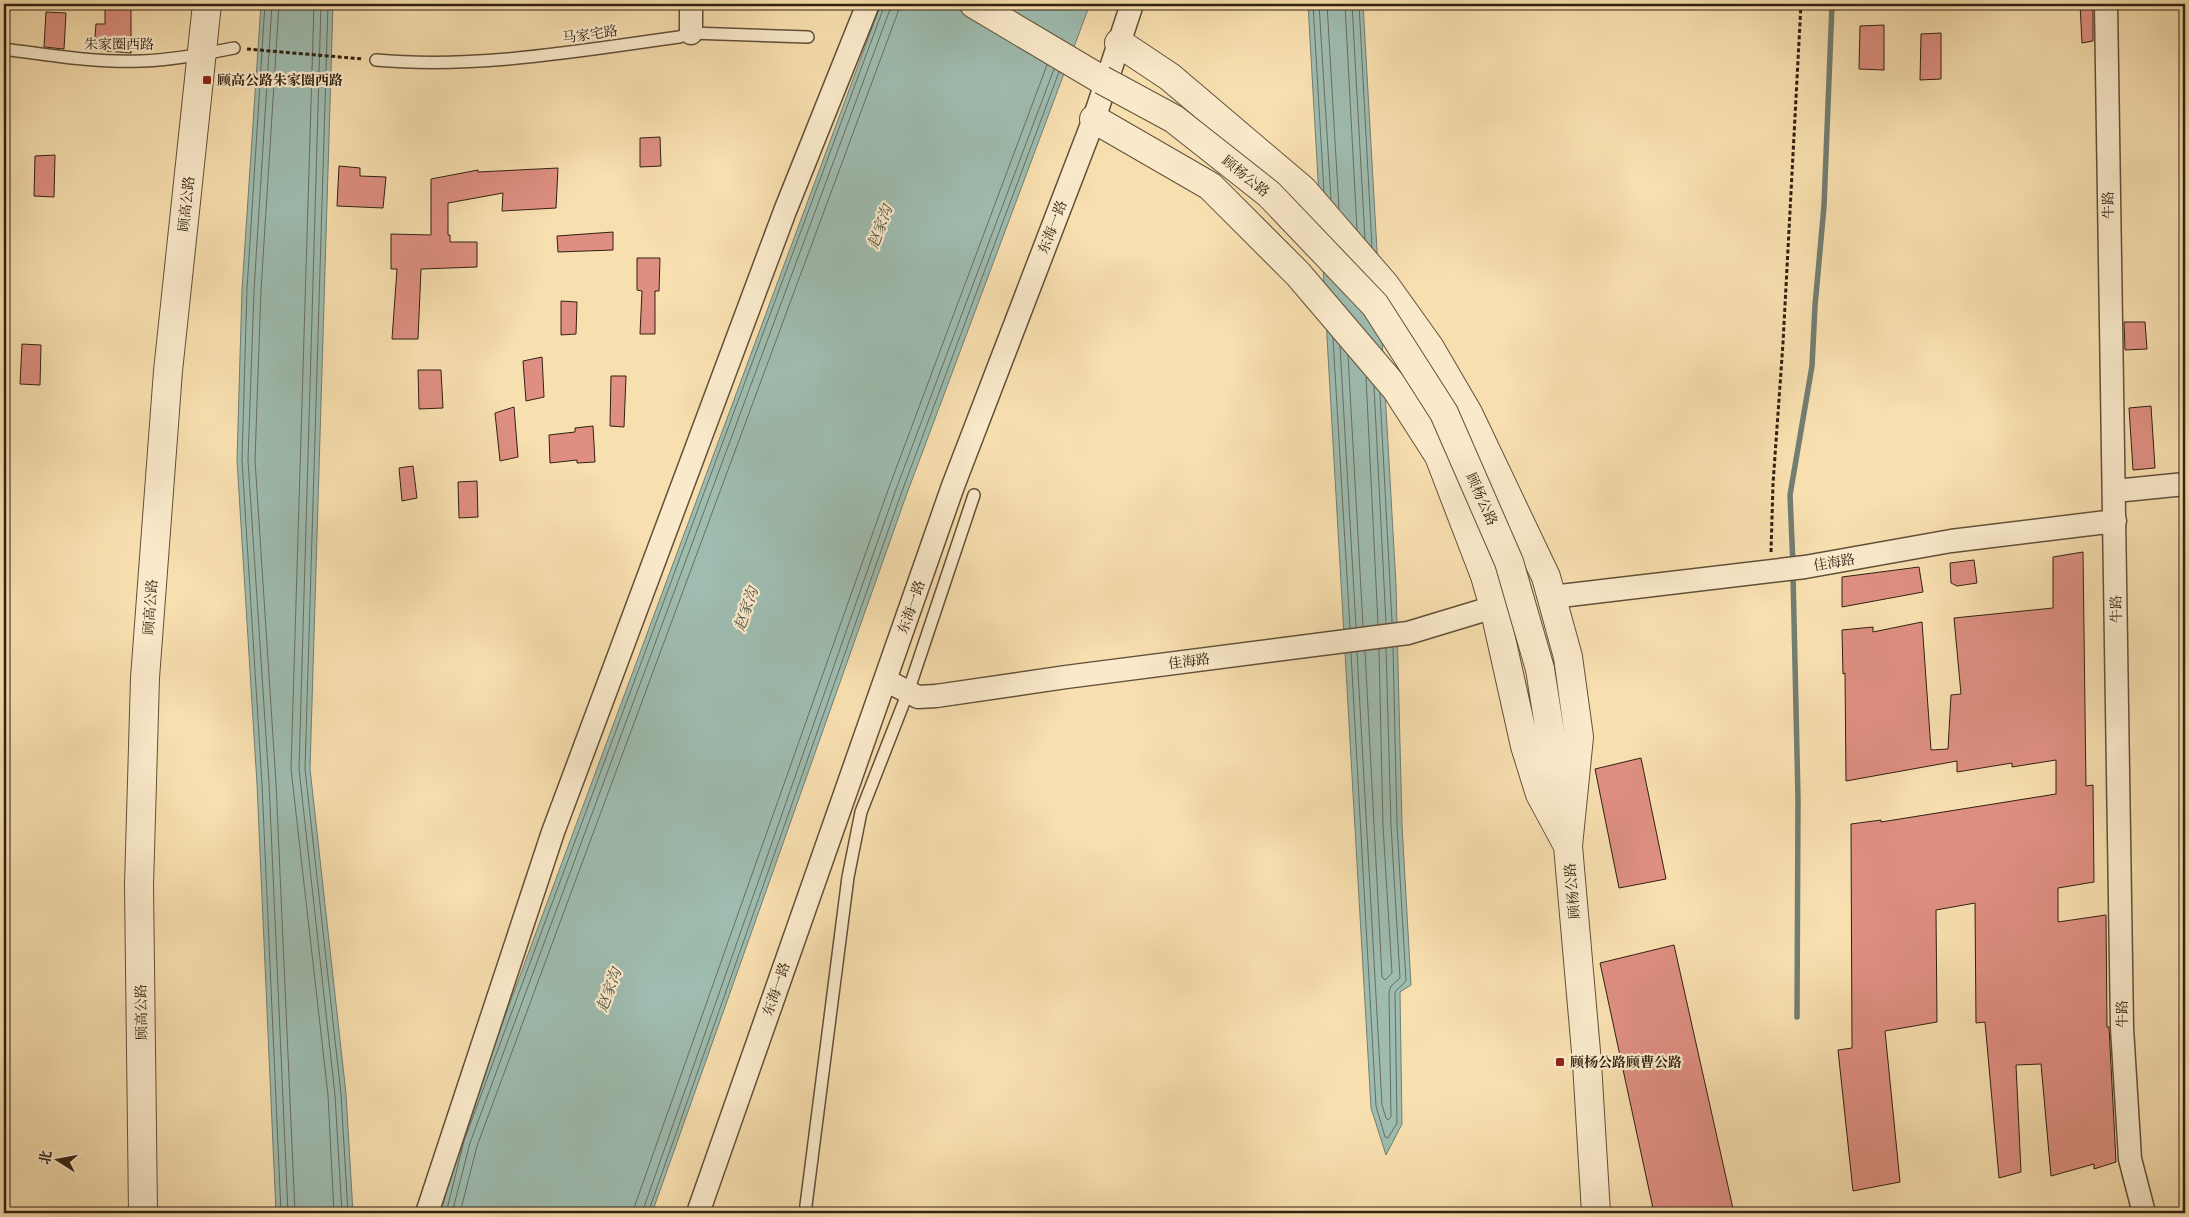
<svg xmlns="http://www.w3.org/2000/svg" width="2189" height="1217" font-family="'Libre Caslon Text','Noto Serif SC',serif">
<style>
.water{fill:#9ebcb0;stroke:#727e71}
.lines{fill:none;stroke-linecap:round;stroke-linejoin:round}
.shore{stroke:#676e61;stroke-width:1}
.stream{stroke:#727e71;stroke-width:5.5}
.building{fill:#de8f81;stroke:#302112}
.service-casing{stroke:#625039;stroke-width:14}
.minor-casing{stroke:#625039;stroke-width:25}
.tertiary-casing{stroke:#625039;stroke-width:30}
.path{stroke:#302112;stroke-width:3;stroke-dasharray:4 2.5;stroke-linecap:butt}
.service{stroke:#faeacb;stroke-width:11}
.minor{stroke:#faeacb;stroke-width:22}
.tertiary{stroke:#faeacb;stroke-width:28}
.tertiary-bridge-casing{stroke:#625039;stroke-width:30;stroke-linecap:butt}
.tertiary-bridge{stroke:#faeacb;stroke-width:28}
.poi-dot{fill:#8f2418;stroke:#faeacb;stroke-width:2}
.labels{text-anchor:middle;stroke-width:4.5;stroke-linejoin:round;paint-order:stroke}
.street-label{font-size:14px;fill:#302112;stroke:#faeacb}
.poi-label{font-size:14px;font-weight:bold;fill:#302112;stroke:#faeacb;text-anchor:start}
.water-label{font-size:15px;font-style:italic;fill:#515041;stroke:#faeacb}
</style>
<rect width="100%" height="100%" fill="#f8dfaf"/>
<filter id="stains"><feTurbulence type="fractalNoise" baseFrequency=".004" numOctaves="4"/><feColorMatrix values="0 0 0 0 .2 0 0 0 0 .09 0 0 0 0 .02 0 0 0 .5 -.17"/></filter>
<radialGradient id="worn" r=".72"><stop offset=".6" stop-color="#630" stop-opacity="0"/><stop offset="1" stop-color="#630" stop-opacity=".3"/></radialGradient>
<path class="water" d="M261,4H333L310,769L346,1094L353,1213H276L257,784L237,460L242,289Z
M881,4H1090L906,496L652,1213H441L459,1140Z
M1308,4H1363L1396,585L1402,825L1411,985L1400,992L1402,1124L1386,1155L1371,1108Z"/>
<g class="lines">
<path class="shore" d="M265,4L247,289L242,460L262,784L281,1213
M272,4L254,290L248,460L269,783L288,1213
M279,4L261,290L255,460L276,783L295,1213
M314,4L291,769L328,1095L334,1213
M321,4L299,769L335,1095L342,1213
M328,4L305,769L341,1094L348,1213
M1313,4L1324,192
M1319,4L1331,199
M1327,4L1339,209
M1345,4L1357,230
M1352,4L1365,239
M1359,4L1372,247
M1333,338L1350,628
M1340,346L1356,627
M1348,355L1363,626
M1366,377L1378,624
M1374,386L1386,623
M1380,394L1392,622
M1365,651L1382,977L1385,980L1392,973L1383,826L1379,649
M1357,652L1382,1105L1386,1118L1388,1120L1391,1117L1389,992L1391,986L1400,978L1391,825L1386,648
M1351,653L1376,1106L1385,1137L1388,1138L1397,1123L1395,992L1406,981L1397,825L1393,648
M446,1213L464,1141L885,4
M452,1213L470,1143L892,4
M460,1213L477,1146L898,12L899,4
M634,1213L635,1205L888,490L1047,65
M642,1213L895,492L1054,69
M648,1213L901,494L1059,72"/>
<path class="stream" d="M1793,565L1790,495L1812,366L1815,306L1824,206L1832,4
M1793,574L1798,798L1797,1017"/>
</g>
<path class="building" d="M105,4H131V53L94,50L96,24H105Z
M2080,4H2093V41L2082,43Z
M46,12L66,13L64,49L44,47Z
M1884,25V70L1859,69L1860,26Z
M1941,33V79L1920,80L1921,34Z
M660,137L661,166L640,167V138Z
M55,155L54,197L34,196L35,156Z
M339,166L360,168V176L386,177L383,208L337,206Z
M558,168L556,208L502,211L503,193L448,203V235H450V242H477V267L421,269L418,339H392L397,269H391V234L431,235V179L478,170V172Z
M613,232V250L558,252L557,236Z
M637,258H660L659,291H655V334H640L642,291L637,290Z
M561,301L577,302L576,334L561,335Z
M2124,322H2145L2147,349L2125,350Z
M22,344L41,345L40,385L20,384Z
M542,357L544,397L526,401L523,361Z
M418,370H441L443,408L419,409Z
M611,376H626L624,427L610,426Z
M2151,406L2155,468L2133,470L2129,408Z
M514,407L518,457L500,461L495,413Z
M593,426L595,462L577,463V460L550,463L549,435L575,432V428Z
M413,466L417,498L402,501L399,468Z
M477,481L478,517L459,518L458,482Z
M2083,552L2086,786L2093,785L2094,882L2058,888V922L2106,915L2107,1027H2109L2116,1162L2094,1169V1164L2051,1176L2041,1064L2016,1065L2021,1172L1999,1178L1985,1022L1976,1023L1975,903L1936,910L1937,1022L1885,1031L1900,1182L1853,1191L1838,1050L1852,1048L1851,824L1881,820V822L2056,794V760L2012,767V763L1957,772V761L1846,781L1845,673L1843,674L1842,630L1873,627V632L1922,622L1931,750L1948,749L1951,695L1961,694L1954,618L2053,608V557Z
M1974,560L1977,583L1957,586L1951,583L1950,563Z
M1919,567L1923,592L1842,607V577Z
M1641,758L1666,879L1619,888L1595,769Z
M1674,945L1734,1213H1654L1600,963Z"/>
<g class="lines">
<defs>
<path id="service" d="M4,49C49,55 96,63 142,61C173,60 204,54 234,48
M376,60C477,69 578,51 679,37L691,33L808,37
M805,1213L848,877L861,812L908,692L974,495"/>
<path id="minor" d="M2106,4L2122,1028L2130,1159L2144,1213
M691,33V4
M2115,491L2185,484
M1552,597L1805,567L1951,541L2115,521
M885,680L918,697L936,696L1066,677L1408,633L1494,607
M427,1213L553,832L785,211L868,4
M698,1213L953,486L1094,119L1132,4"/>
<path id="tertiary" d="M974,4L1102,80
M1119,43L1170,77L1303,190L1385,285L1430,348L1468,413L1546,577L1568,657L1579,737L1568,846
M1094,119L1210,186L1298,274L1396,389L1439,456L1485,576L1494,607L1525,746L1540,794L1568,846
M1540,669L1568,846L1587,1063L1596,1213
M143,1213L139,885L145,678L168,371L207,4"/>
</defs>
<use href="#service" class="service-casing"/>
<use href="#minor" class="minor-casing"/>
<use href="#tertiary" class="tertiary-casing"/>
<path class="path" d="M247,49L363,59
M1771,552L1773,484L1783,343L1801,4"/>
<use href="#service" class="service"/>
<use href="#minor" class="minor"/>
<use href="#tertiary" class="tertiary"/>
<defs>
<path id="tertiary-bridge" d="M1102,80L1174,119L1269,194L1375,305L1444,413L1509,562L1540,669"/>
</defs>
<use href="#tertiary-bridge" class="tertiary-bridge-casing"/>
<use href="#tertiary-bridge" class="tertiary-bridge"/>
</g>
<g class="poi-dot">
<rect x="202" y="75" width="10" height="10" rx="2.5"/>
<rect x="1555" y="1057" width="10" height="10" rx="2.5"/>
</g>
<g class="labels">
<g class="street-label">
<text transform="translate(590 34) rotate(-8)" y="5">马家宅路</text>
<text x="119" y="49">朱家圈西路</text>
<text transform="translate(1246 176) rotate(39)" y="5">顾杨公路</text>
<text transform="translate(186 204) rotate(-84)" y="5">顾高公路</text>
<text transform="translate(2108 205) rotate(-91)" y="5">牛路</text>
<text transform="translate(1052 227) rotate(-69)" y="5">东海一路</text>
<text transform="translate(1482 499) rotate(66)" y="5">顾杨公路</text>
<text transform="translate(1834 562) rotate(-10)" y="5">佳海路</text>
<text transform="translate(150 607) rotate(-86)" y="5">顾高公路</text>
<text transform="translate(911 607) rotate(-71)" y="5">东海一路</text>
<text transform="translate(2116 609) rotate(-91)" y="5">牛路</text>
<text transform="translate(1189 661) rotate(-7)" y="5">佳海路</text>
<text transform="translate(1572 891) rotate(-95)" y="5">顾杨公路</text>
<text transform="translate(776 989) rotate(-71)" y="5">东海一路</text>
<text transform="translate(141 1012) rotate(-91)" y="5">顾高公路</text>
<text transform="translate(2122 1014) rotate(-91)" y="5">牛路</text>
</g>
<g class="poi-label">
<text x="217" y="85">顾高公路朱家圈西路</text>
<text x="1570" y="1067">顾杨公路顾曹公路</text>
</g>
<g class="water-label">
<text transform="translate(880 227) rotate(-70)" y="5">赵家沟</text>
<text transform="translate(746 609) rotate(-71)" y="5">赵家沟</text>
<text transform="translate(609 990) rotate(-70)" y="5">赵家沟</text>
</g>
</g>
<rect width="2189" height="1217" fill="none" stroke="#f8dfaf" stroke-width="20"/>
<rect x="5" y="5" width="2179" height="1207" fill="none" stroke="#302112" stroke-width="2.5"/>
<rect x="10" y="10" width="2169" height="1197" fill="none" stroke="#302112"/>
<g transform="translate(58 1160) rotate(281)" stroke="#faeacb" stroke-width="4" paint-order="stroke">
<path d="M0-4L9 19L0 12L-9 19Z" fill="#302112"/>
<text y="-8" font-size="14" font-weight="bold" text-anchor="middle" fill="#302112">北</text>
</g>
<rect width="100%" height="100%" filter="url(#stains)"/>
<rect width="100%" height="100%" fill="url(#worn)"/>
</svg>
